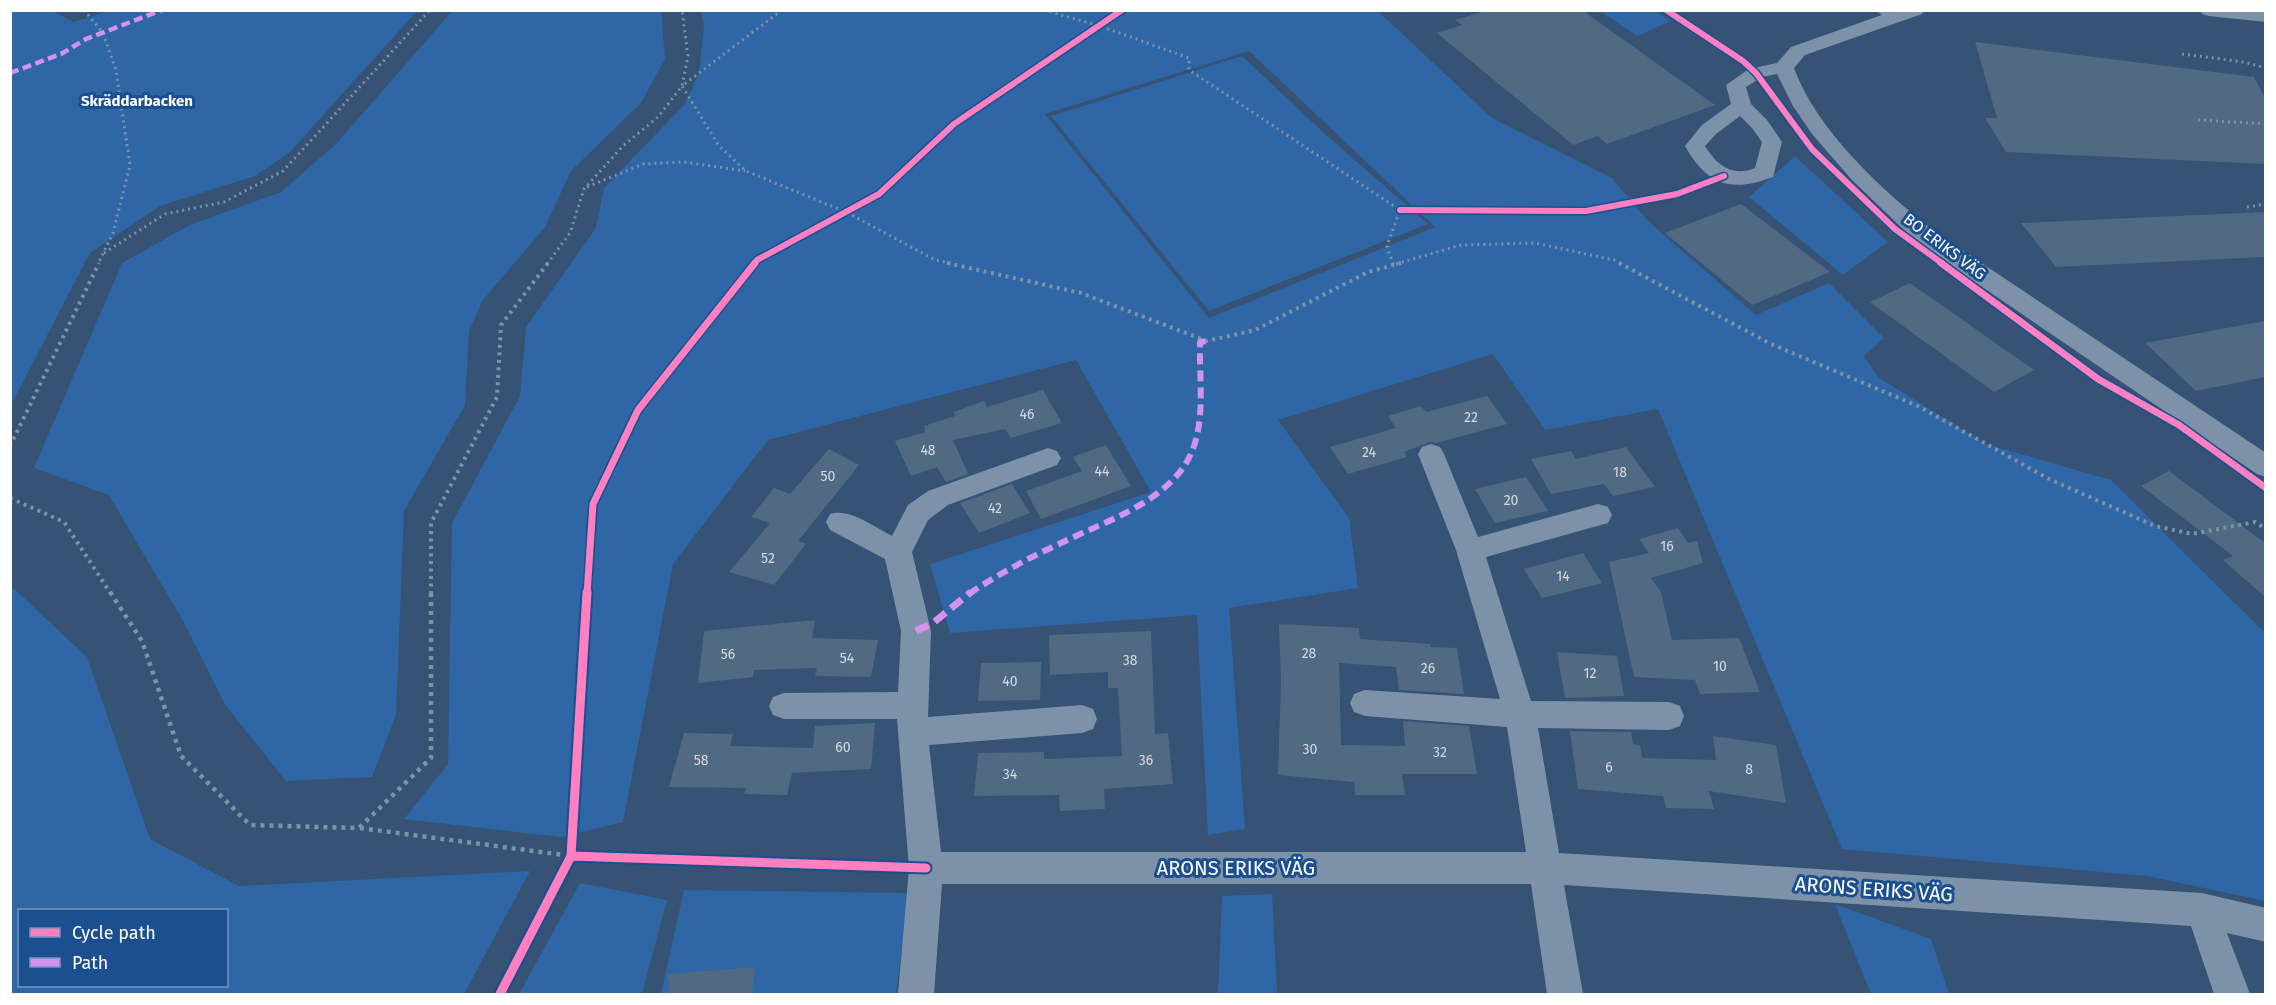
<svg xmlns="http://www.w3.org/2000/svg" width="2276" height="1005" font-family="'Fira Sans',sans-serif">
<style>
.green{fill:#2f66a5;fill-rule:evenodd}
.building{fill:#526984}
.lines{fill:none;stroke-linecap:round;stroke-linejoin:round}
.path-far2{stroke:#7d92a8;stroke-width:3;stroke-dasharray:2 4;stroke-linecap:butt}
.path-far1{stroke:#7d92a8;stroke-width:4;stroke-dasharray:3 4.5;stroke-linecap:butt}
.path{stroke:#7d92a8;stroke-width:4.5;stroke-dasharray:4 5;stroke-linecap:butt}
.service{fill:#7d92a8;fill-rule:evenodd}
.minor{fill:#7d92a8;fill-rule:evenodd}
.quiet-far2{stroke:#d193ec;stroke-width:4.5;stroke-dasharray:9 4.5;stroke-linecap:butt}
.quiet-far1{stroke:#d193ec;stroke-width:6;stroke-dasharray:11 6;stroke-linecap:butt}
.quiet{stroke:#d193ec;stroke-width:7;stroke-dasharray:14 7;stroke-linecap:butt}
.cycleway-far2-casing{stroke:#1b4f8f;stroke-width:9}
.cycleway-far1-casing{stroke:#1b4f8f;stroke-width:10}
.cycleway-casing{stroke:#1b4f8f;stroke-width:13}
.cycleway-far2{stroke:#ff80c0;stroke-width:6}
.cycleway-far1{stroke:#ff80c0;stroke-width:7}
.cycleway{stroke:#ff80c0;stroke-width:9}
.labels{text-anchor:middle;stroke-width:6;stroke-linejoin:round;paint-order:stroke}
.number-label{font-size:14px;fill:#d4dae0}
.far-neighbourhood-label{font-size:15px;font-weight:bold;fill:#fff;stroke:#1b4f8f}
.street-label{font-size:16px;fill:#fff;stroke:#1b4f8f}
.near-street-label{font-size:20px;fill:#fff;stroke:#1b4f8f}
</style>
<rect width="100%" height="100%" fill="#365274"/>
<path class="green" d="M113,10L417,11L289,153L255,176L160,206L90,253L11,405V11H53L73,22Z
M453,10L661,11L665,59L641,103L571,171L545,227L483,300L469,331L465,405L404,511L396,715L372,777L286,781L226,706L183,621L109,495L34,468L122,263L190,225L281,192L336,144Z
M701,11H1378L1492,118L1612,178L1648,221L1756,315L1829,283L1884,338L1864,356L1878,377L1986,444L2111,480L2265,633V901L2147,876L1842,849L1658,409L1545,430L1493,354L1278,420L1349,518L1358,588L1229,608L1245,829L1208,835L1197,615L950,633L930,564L1151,492L1076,360L768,440L673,564L623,822L561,837L404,819L448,764L452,523L520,396L526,327L596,228L604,188L685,104L699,73L704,27ZM1249,51L1435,227L1209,318L1045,114Z
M1600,11H1655L1671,21L1637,36Z
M1242,56L1325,134L1428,224L1209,311L1051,116Z
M1795,156L1888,242L1843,275L1749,197Z
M10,585L87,657L150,839L239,886L530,871L464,994H11ZM20,910H226V986H20Z
M580,883L667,900L642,994H519Z
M684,890L909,893L896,994H661Z
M1272,894L1277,994H1218L1222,896Z
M1835,904L1931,939L1949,994H1871Z"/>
<path class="building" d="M1487,10H1582L1715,105L1607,144L1598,136L1573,145L1437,33L1462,25L1455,20Z
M1975,42L2254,77L2265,98V164L2006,152L1985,118H1997Z
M1741,204L1830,272L1752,305L1665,233Z
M2265,212V257L2056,267L2021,223Z
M1910,283L2034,370L1994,392L1870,302Z
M2265,321V377L2196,391L2145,343Z
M1043,390L1062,423L1011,438L1005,429L953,440L968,474L946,482L937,467L911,476L895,441L925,432L924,426L955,416L953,412L984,401L987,407Z
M1487,396L1507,424L1436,443L1430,442L1404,452L1407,457L1348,474L1330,447L1396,428L1388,416L1421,406L1426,412Z
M1106,445L1131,486L1041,519L1026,491L1082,471L1073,457Z
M1626,447L1655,487L1613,496L1604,484L1551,494L1531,459L1571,451L1576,459Z
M829,449L859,465L798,541L806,544L774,585L729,572L770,523L751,517L774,488L790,494Z
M2169,471L2265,543V597L2223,560L2233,556L2141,486Z
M1526,477L1548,511L1495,523L1475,489Z
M1012,484L1030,513L979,533L960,503Z
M1678,528L1688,543L1697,541L1703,563L1651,578L1661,592L1672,640L1739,638L1760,692L1700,694L1695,680L1634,677L1609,562L1649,553L1639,539Z
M1583,553L1602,583L1542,598L1524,569Z
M815,620L812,638L878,640L871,677L815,676L817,668L754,670L753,677L698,683L704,631Z
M1279,624L1359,628L1360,639L1431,644V647L1457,648L1464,694L1399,690L1396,667L1339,663L1341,745L1405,746L1403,721L1469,726L1477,774H1402L1405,795H1355L1354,782L1278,775L1281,680Z
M1151,631L1155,734L1168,733L1173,784L1104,789L1105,809L1060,811L1059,795L974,796L978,753L1044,752V759L1122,756L1118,688H1108V672L1050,675L1049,635Z
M1557,652L1617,656L1624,696L1565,698Z
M1041,662L1040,700L978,701L981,663Z
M875,723L871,769L792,773L787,795L744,794L746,788L669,787L684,733L733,734L730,746L813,748L815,726Z
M1570,731L1631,732L1633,744L1640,745L1642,758L1716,760L1713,736L1776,745L1786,803L1709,791L1714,809L1666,808L1663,796L1578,789Z
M755,967L752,994H669L668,974Z"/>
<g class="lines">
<path class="path-far2" d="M84,10L103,33L116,70L130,165L113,233L98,264
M782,10L682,86L719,146L746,171L846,212L935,260L954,264
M1044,10L1100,26L1189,58V70L1400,210L1387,246L1393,264
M2182,54L2244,62L2266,68
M2198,120L2266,124
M587,187L643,164L684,162L745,171
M2247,207L2266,204
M104,253L165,214L224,202L283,171L430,10
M547,264L570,233L584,189L623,146L658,117L682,86L688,56L682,10
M1396,264L1461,245L1535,243L1614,260L1622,264"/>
<path class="path-far1" d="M947,263L1081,293L1207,341L1255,330L1368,272L1401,263
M1392,263L1393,265
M1619,263L1771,344L1918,406L2049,479L2155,526L2192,534L2255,522L2266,529
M10,446L99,263
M10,498L64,522L111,594
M431,594V523L497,397L501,325L548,263"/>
<path class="path" d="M110,592L142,641L181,756L250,825L359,828L431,758V592
M360,828L571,856"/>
<path class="service" d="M1875,10H1886L1897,18L1889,20Z"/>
<path class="minor" d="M1896,10H1924L1922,14L1805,55L1794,68C1817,131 1883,191 1935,232L2266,453V477L2257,474L1944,261L1907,233L1852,180L1812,134L1793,106L1777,74L1762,77L1746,87L1751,104L1767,120L1782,142L1773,177C1731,193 1707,185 1685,146L1702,125L1731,104L1726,85L1749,69L1777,63L1791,47ZM1740,116L1752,128L1762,142L1755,168C1733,177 1717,166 1705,146L1716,134Z
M2200,10L2266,11V22L2209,16L2202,14Z
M1431,444L1440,447L1444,454L1478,537L1598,504L1608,507L1612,515L1608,523L1486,557L1531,701L1669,702L1680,706L1684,716L1680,726L1669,730L1538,728L1559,853L2202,893L2266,908V942L2227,933L2250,994H2214L2191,926L1564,885L1583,994H1547L1531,884H942L934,994H898L909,868L897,719H784L773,715L769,706L773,697L784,693L898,692L901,631L885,559L830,530L826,522L830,514C850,508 874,527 892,536L908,505L928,491L1048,448L1057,451L1061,458L1057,465L948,505L928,520L912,552L931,631L928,717L1082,705L1093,709L1097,719L1093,729L1082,733L929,745L941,852H1526L1507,727L1365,716L1354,712L1350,703L1354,694L1365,690L1500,699L1456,550L1418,454L1422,447Z"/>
<path class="quiet-far2" d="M10,73L61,54L86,39L162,10"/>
<path class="quiet-far1" d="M969,594C998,574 1029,558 1061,543C1107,520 1176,500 1194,446C1205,413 1199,377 1200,342L1207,341"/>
<path class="quiet" d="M916,631L933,623L971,592"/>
<defs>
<path id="cycleway-far2" d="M1666,10L1743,61L1756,73L1812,149L1895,229L1943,264
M1400,210L1586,211L1677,194L1724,176
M754,264L757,260L879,194L954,124L1122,10"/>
<path id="cycleway-far1" d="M1941,263L2098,379L2179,425L2266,488
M587,594L593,504L638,410L755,263"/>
<path id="cycleway" d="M587,592L571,856L926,868
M500,994L571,856"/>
</defs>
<use href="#cycleway-far2" class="cycleway-far2-casing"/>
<use href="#cycleway-far1" class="cycleway-far1-casing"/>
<use href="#cycleway" class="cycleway-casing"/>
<use href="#cycleway-far2" class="cycleway-far2"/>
<use href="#cycleway-far1" class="cycleway-far1"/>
<use href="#cycleway" class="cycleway"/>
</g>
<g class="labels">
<g class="number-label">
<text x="1027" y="419">46</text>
<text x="1471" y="422">22</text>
<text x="928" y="455">48</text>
<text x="1369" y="457">24</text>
<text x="1102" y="476">44</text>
<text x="1620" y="477">18</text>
<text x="828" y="481">50</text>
<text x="1511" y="505">20</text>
<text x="995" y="513">42</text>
<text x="1667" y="551">16</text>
<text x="768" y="563">52</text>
<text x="1563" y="581">14</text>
<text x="1309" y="658">28</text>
<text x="728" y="659">56</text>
<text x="847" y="663">54</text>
<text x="1130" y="665">38</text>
<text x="1720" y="671">10</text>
<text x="1428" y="673">26</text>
<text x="1590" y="678">12</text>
<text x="1010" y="686">40</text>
<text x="843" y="752">60</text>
<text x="1310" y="754">30</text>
<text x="1440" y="757">32</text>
<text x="701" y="765">58</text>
<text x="1146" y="765">36</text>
<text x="1609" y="772">6</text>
<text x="1749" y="774">8</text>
<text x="1010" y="779">34</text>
</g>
<g class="far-neighbourhood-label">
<text x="137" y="106">Skräddarbacken</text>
</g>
<g class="street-label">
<text transform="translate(1945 246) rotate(37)" y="6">BO ERIKS VÄG</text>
</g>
<g class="near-street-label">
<text x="1236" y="875">ARONS ERIKS VÄG</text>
<text transform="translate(1874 889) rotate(4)" y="7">ARONS ERIKS VÄG</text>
</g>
</g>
<rect width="2276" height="1005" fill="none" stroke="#ffffff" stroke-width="24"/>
<rect x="18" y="909" width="210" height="78" fill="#1b4f8f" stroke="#7695bc" stroke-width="1.5"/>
<rect x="30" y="928" width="30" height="9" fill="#ff80c0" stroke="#7695bc" stroke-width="1.5"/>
<text x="72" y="939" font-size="18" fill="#ffffff">Cycle path</text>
<rect x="30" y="958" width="30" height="9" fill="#d193ec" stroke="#7695bc" stroke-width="1.5"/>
<text x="72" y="969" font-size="18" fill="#ffffff">Path</text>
</svg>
